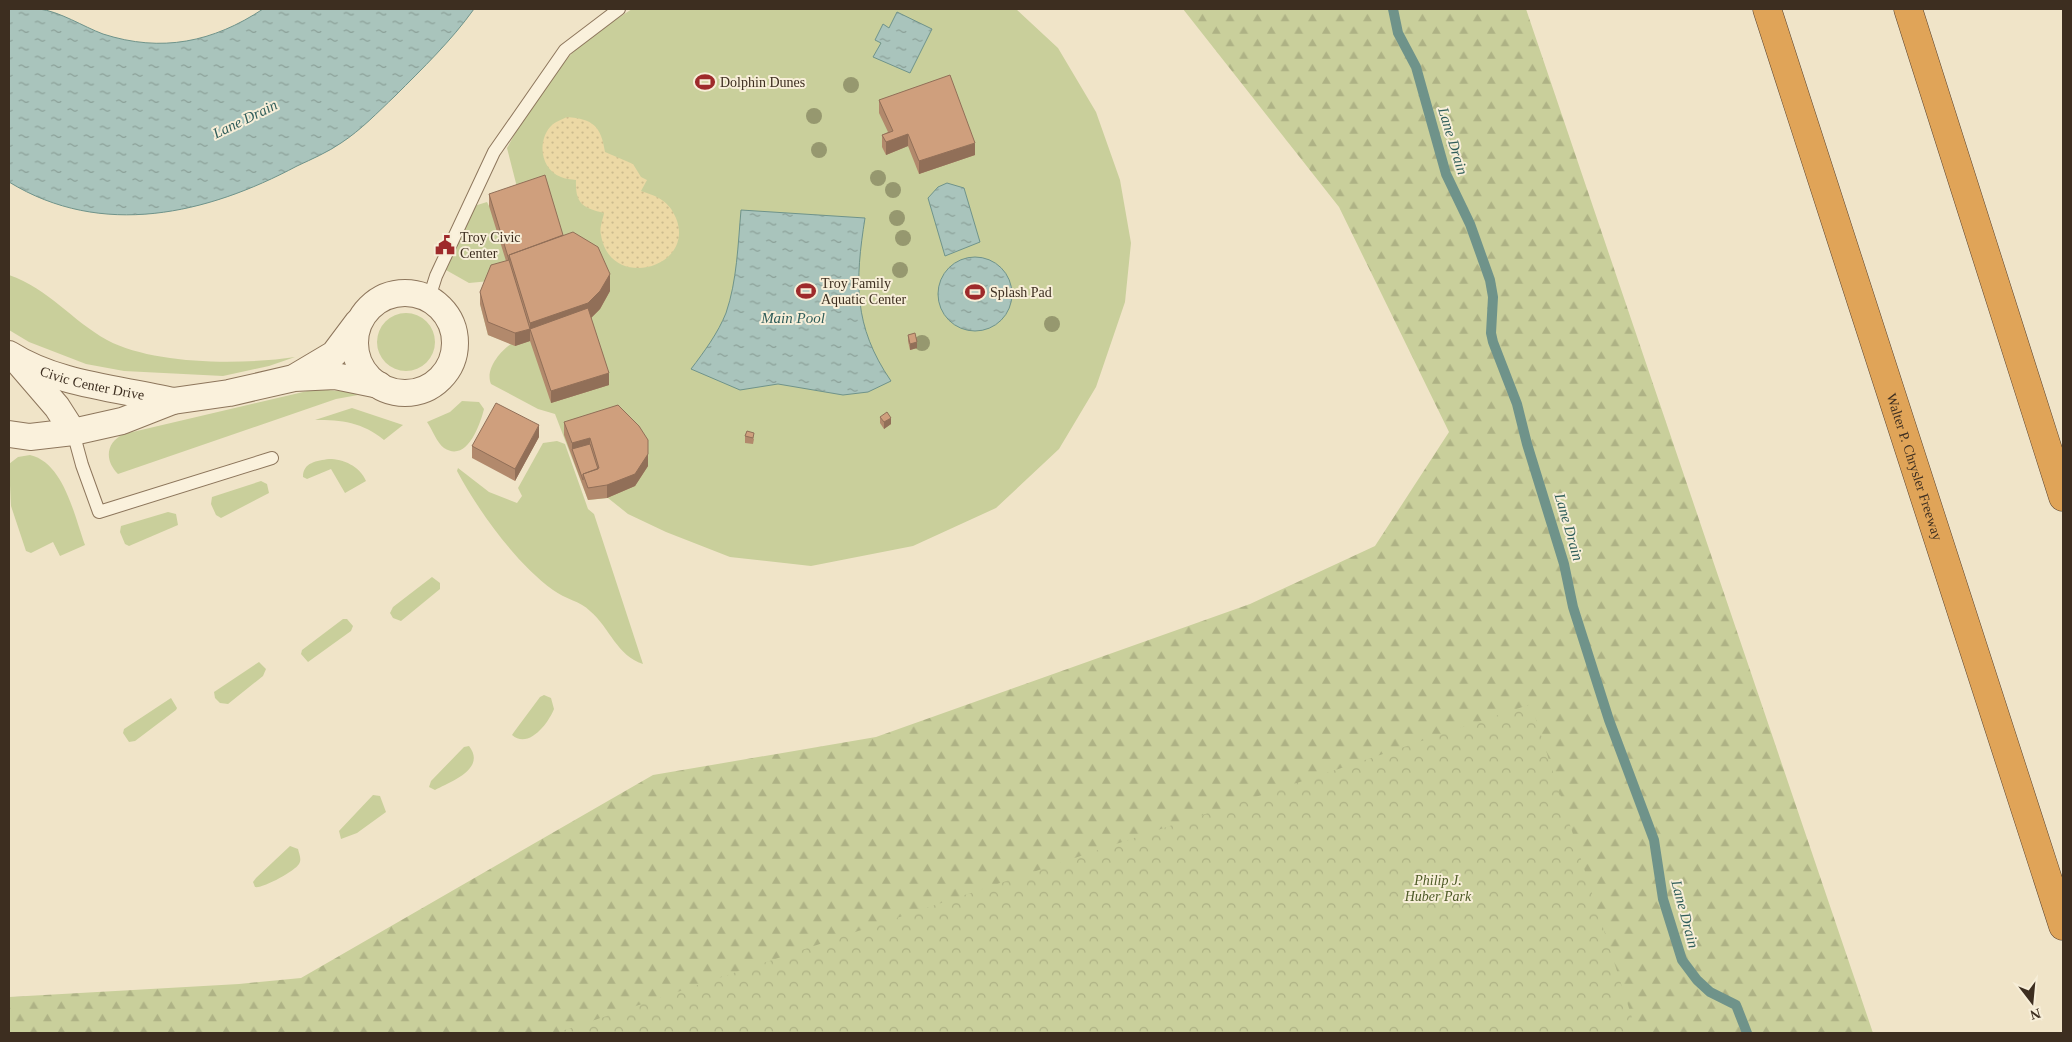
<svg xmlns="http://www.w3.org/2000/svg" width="2072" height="1042" font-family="Georgia,serif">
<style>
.grass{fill:#c9cf9b}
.forest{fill:url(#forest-firs)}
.sand{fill:url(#sand-dots)}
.park{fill:url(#park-crowns)}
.water{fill:url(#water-ripples);stroke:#6f938a}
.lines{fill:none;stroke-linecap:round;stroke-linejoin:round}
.stream{stroke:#6f938a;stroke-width:10}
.lane-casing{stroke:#8d765c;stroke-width:14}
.street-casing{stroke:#8d765c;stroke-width:28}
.highway-casing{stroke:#5b4430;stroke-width:29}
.lane{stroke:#faf1dc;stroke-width:12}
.street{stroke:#faf1dc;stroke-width:26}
.highway{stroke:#e0a458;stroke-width:28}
.tree{fill:#96986f}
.wall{fill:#b2896c}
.shaded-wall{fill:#916f58}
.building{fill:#cf9f7d;stroke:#916f58}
.labels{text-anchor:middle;stroke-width:4;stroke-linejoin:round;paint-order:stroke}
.poi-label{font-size:14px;fill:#3d2e20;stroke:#f7eed8;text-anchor:start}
.street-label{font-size:14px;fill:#3d2e20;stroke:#f7eed8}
.park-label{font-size:14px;font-style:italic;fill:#4d5a26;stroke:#f7eed8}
.water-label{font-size:15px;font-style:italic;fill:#2f5d5a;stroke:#f7eed8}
</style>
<defs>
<pattern id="forest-firs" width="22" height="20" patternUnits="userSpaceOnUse" patternTransform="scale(1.25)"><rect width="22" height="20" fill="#c9cf9b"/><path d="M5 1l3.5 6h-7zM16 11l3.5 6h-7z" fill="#aeb285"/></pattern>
<pattern id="sand-dots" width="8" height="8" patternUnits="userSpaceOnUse" patternTransform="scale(1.25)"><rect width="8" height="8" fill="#ecd9a5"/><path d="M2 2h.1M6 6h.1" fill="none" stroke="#cbbb8e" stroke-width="1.8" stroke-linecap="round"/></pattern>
<pattern id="park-crowns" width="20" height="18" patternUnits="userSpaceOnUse" patternTransform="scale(1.25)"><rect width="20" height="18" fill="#c9cf9b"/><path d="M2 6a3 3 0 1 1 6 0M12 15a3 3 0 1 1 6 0" fill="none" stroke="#aeb285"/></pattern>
<pattern id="water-ripples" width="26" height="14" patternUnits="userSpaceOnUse" patternTransform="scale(1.25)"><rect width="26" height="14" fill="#a9c4bc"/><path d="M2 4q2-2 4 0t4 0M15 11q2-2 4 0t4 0" fill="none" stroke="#8ba098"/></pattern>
</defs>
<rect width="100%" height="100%" fill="#f0e4c8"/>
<path class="grass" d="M632,9H1016L1058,48L1096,112L1120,180L1131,243L1125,302L1096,387L1059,449L996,508L913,546L811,566L730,557L666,532L628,514L608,498L588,500L555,414L538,409L491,384C485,370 499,352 511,344L488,335L480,304L490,281L469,283L446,270L474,206L487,202L489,206L519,195L507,148C524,118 541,86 565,61C583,40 609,24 632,9Z
M9,275C49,289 71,320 107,340C154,365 242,365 295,357L269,366L223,376L124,371L86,364L29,342L9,330Z
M377 342a29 29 0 1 1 58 0a29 29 0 1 1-58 0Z
M316,389L351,392L358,395L336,399L118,474C104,460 106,442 124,434Z
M462,401L479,402L484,409C480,425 467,463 444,448C437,443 432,429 427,422L450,412Z
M352,408L403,425L384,440C362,422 342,420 315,420Z
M557,441L565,444L588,509L594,514L643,664C617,656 610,628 590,611C580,601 565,599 553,590C516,563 479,512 457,471L458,468L489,492L517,503L522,496L518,488L543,443Z
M30,455C64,463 74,515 85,545L60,556L53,542L31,553L26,551L11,506L9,464L18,457Z
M329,459C343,459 360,466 366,481L345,493L331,469L307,479L303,477C303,462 317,461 329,459Z
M261,481L267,484L269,493L221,518L216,515L211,504L212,497Z
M168,512L176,514L178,525L129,546L125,544L120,532L121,526Z
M432,577L440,583V589L401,621L393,618L390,613L393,607Z
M343,619H347L353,626L351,631L308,662L301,654L302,650Z
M259,662L266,669L263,676L228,704L220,703L215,698L214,692Z
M544,695L551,698L554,709C549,722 529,750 512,735L514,732L540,697Z
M171,698L177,708L176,710L135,741L129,742L123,733L124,729Z
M469,746C487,769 450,782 435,790L429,787L431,781L464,747Z
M373,795L380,796L386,812L357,833L341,839L339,831Z
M290,846L298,849C299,854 302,859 299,864C295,871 262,889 255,887L253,882L256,878Z"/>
<path class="forest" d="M1183,9H1526L1873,1033H9V997L239,984L301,978L653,775L876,737L1250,604L1375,546L1449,432L1339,207Z"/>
<path class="sand" d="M567,117C593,119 601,126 605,152L633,164L641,177L647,180L641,191C657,196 669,201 676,218C696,268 610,292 601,235C599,229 603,219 604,213C583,208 575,204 576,180C571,179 565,179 561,177C539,169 537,138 553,124C557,121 563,119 567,117Z"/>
<path class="park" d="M1531,704L1637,1033H556Z"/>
<path class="water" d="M9,9C19,9 29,8 39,9C59,11 84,27 103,34C162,53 213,42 263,9H474C451,41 423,68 395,96C378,112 361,130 341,143C328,152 312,159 297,166C207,214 102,239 9,182Z
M897,12L932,29L910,73L873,57L881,43L875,40L883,24L889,28Z
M947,183L964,188L980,242L945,256L928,198L938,187Z
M741,210L865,218C855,281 853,326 891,381L868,392L843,395L778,384L740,390L691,369C704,352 718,333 726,313C737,281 738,244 741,210Z
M938 294a37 37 0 1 1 74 0a37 37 0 1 1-74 0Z"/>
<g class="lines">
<path class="stream" d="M1393,9L1398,33L1416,67L1446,174L1470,224L1490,280L1493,297L1491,333L1493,342L1517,404L1527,444L1564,564L1573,607L1609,720L1654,840L1663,899L1682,960L1697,980L1710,992L1736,1005L1747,1033"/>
<defs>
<path id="lane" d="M429,298L436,276L494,152L565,50L619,9
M73,432L82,465L99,512L272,458"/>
<g id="street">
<circle cx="405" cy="343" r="50"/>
<path id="s1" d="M9,354C58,385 117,388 173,401"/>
<path d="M20,364L57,407L73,432"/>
<path d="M297,376L334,354L358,322"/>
<path d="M9,434L30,437L73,432L122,421L173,401L229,393L294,378L335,376L379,385"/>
</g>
<g id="highway">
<path id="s2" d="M1767,9L2063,926"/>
<path d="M1908,9L2063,497"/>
</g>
</defs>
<use href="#lane" class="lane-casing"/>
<use href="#street" class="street-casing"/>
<use href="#highway" class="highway-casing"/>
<use href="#lane" class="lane"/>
<use href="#street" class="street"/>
<use href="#highway" class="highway"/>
</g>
<g class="tree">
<circle cx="851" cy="85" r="8"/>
<circle cx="814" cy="116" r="8"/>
<circle cx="819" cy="150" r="8"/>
<circle cx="878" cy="178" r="8"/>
<circle cx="893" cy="190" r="8"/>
<circle cx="897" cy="218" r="8"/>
<circle cx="903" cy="238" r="8"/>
<circle cx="900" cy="270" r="8"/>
<circle cx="1052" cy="324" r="8"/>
<circle cx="922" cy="343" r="8"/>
</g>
<path class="wall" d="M879,100L975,155L919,174L908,146L886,155L882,147V135L888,132L879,113Z
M489,194L563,235L610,291L600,309L591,318L609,385L551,403L530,341L515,346L488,335L480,304V292L506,261L489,206Z
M908,335L917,348L910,350L908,341Z
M880,417L891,424L884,429L880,423Z
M564,422L648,466L635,486L607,498L588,500L564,435Z
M747,431L754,439L753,444L745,443V436Z
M539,437L515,481L472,458V446Z"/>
<path class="shaded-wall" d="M908,134V146L886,155V142Z
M975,143V155L919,174V161Z
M610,274V291L600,309L588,321L530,329V323Z
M530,329V341L515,346V333Z
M917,342V348L910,350V344Z
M609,373V385L551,403V391Z
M891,418V424L884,429V422Z
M539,425V437L515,481V469Z
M590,438V451L572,449V443Z
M648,454V466L635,486L607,498V485Z"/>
<path class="building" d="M950,75L975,143L919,161L908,134L886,142L882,135L893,131L879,100Z
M545,175L563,235L509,255V260L530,329L515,333L488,322L480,292L491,265L509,260L489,194Z
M573,232L598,247L610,274L600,291L588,303L530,323L509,255Z
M588,308L609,373L551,391L530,329Z
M915,333L917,342L910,344L908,335Z
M496,403L539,425L515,469L472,446Z
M618,405L639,426L648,440V454L635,474L607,485L588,488L583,474L599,468L590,438L572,443L564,422Z
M887,412L891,418L884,422L880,417Z
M747,431L754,433L753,438L745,436Z
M590,444L598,469L583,474V480L572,449Z"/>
<defs>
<symbol id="stadium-bare" viewBox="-9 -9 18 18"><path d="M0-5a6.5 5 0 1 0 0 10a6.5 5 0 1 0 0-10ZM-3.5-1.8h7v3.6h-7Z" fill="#9e2a2b" stroke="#f7eed8" stroke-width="2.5" paint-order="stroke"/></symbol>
<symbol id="civic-bare" viewBox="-9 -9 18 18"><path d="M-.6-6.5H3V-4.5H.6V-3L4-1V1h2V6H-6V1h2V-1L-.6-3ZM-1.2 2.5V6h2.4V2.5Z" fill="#9e2a2b" stroke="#f7eed8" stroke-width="2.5" paint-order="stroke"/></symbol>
</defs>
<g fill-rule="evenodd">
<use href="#stadium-bare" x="691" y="68" width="28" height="28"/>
<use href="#civic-bare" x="431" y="231" width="28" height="28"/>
<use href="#stadium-bare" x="792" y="277" width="28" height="28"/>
<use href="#stadium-bare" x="961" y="278" width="28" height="28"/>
</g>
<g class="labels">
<g class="poi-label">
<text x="720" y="87">Dolphin Dunes</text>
<text x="460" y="242">Troy Civic<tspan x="460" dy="16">Center</tspan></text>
<text x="821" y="288">Troy Family<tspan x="821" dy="16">Aquatic Center</tspan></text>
<text x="990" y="297">Splash Pad</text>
</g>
<g class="street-label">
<text dy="5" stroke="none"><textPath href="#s1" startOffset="89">Civic Center Drive</textPath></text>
<text dy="5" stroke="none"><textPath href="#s2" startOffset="481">Walter P. Chrysler Freeway</textPath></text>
</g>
<g class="park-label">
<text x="1438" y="885">Philip J.<tspan x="1438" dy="16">Huber Park</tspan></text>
</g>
<g class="water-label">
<text transform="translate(245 119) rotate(-26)" y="5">Lane Drain</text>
<text transform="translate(1453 141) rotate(73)" y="5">Lane Drain</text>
<text x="793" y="323">Main Pool</text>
<text transform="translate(1569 527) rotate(74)" y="5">Lane Drain</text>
<text transform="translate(1685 914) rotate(75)" y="5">Lane Drain</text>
</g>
</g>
<rect width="2072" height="1042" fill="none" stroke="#3d2e20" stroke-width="20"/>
<g transform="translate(2032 1002) rotate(164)" stroke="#f7eed8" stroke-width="4" paint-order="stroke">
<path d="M0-4L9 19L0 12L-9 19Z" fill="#3d2e20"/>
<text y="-8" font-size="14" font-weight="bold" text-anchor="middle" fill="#3d2e20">N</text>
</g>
</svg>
